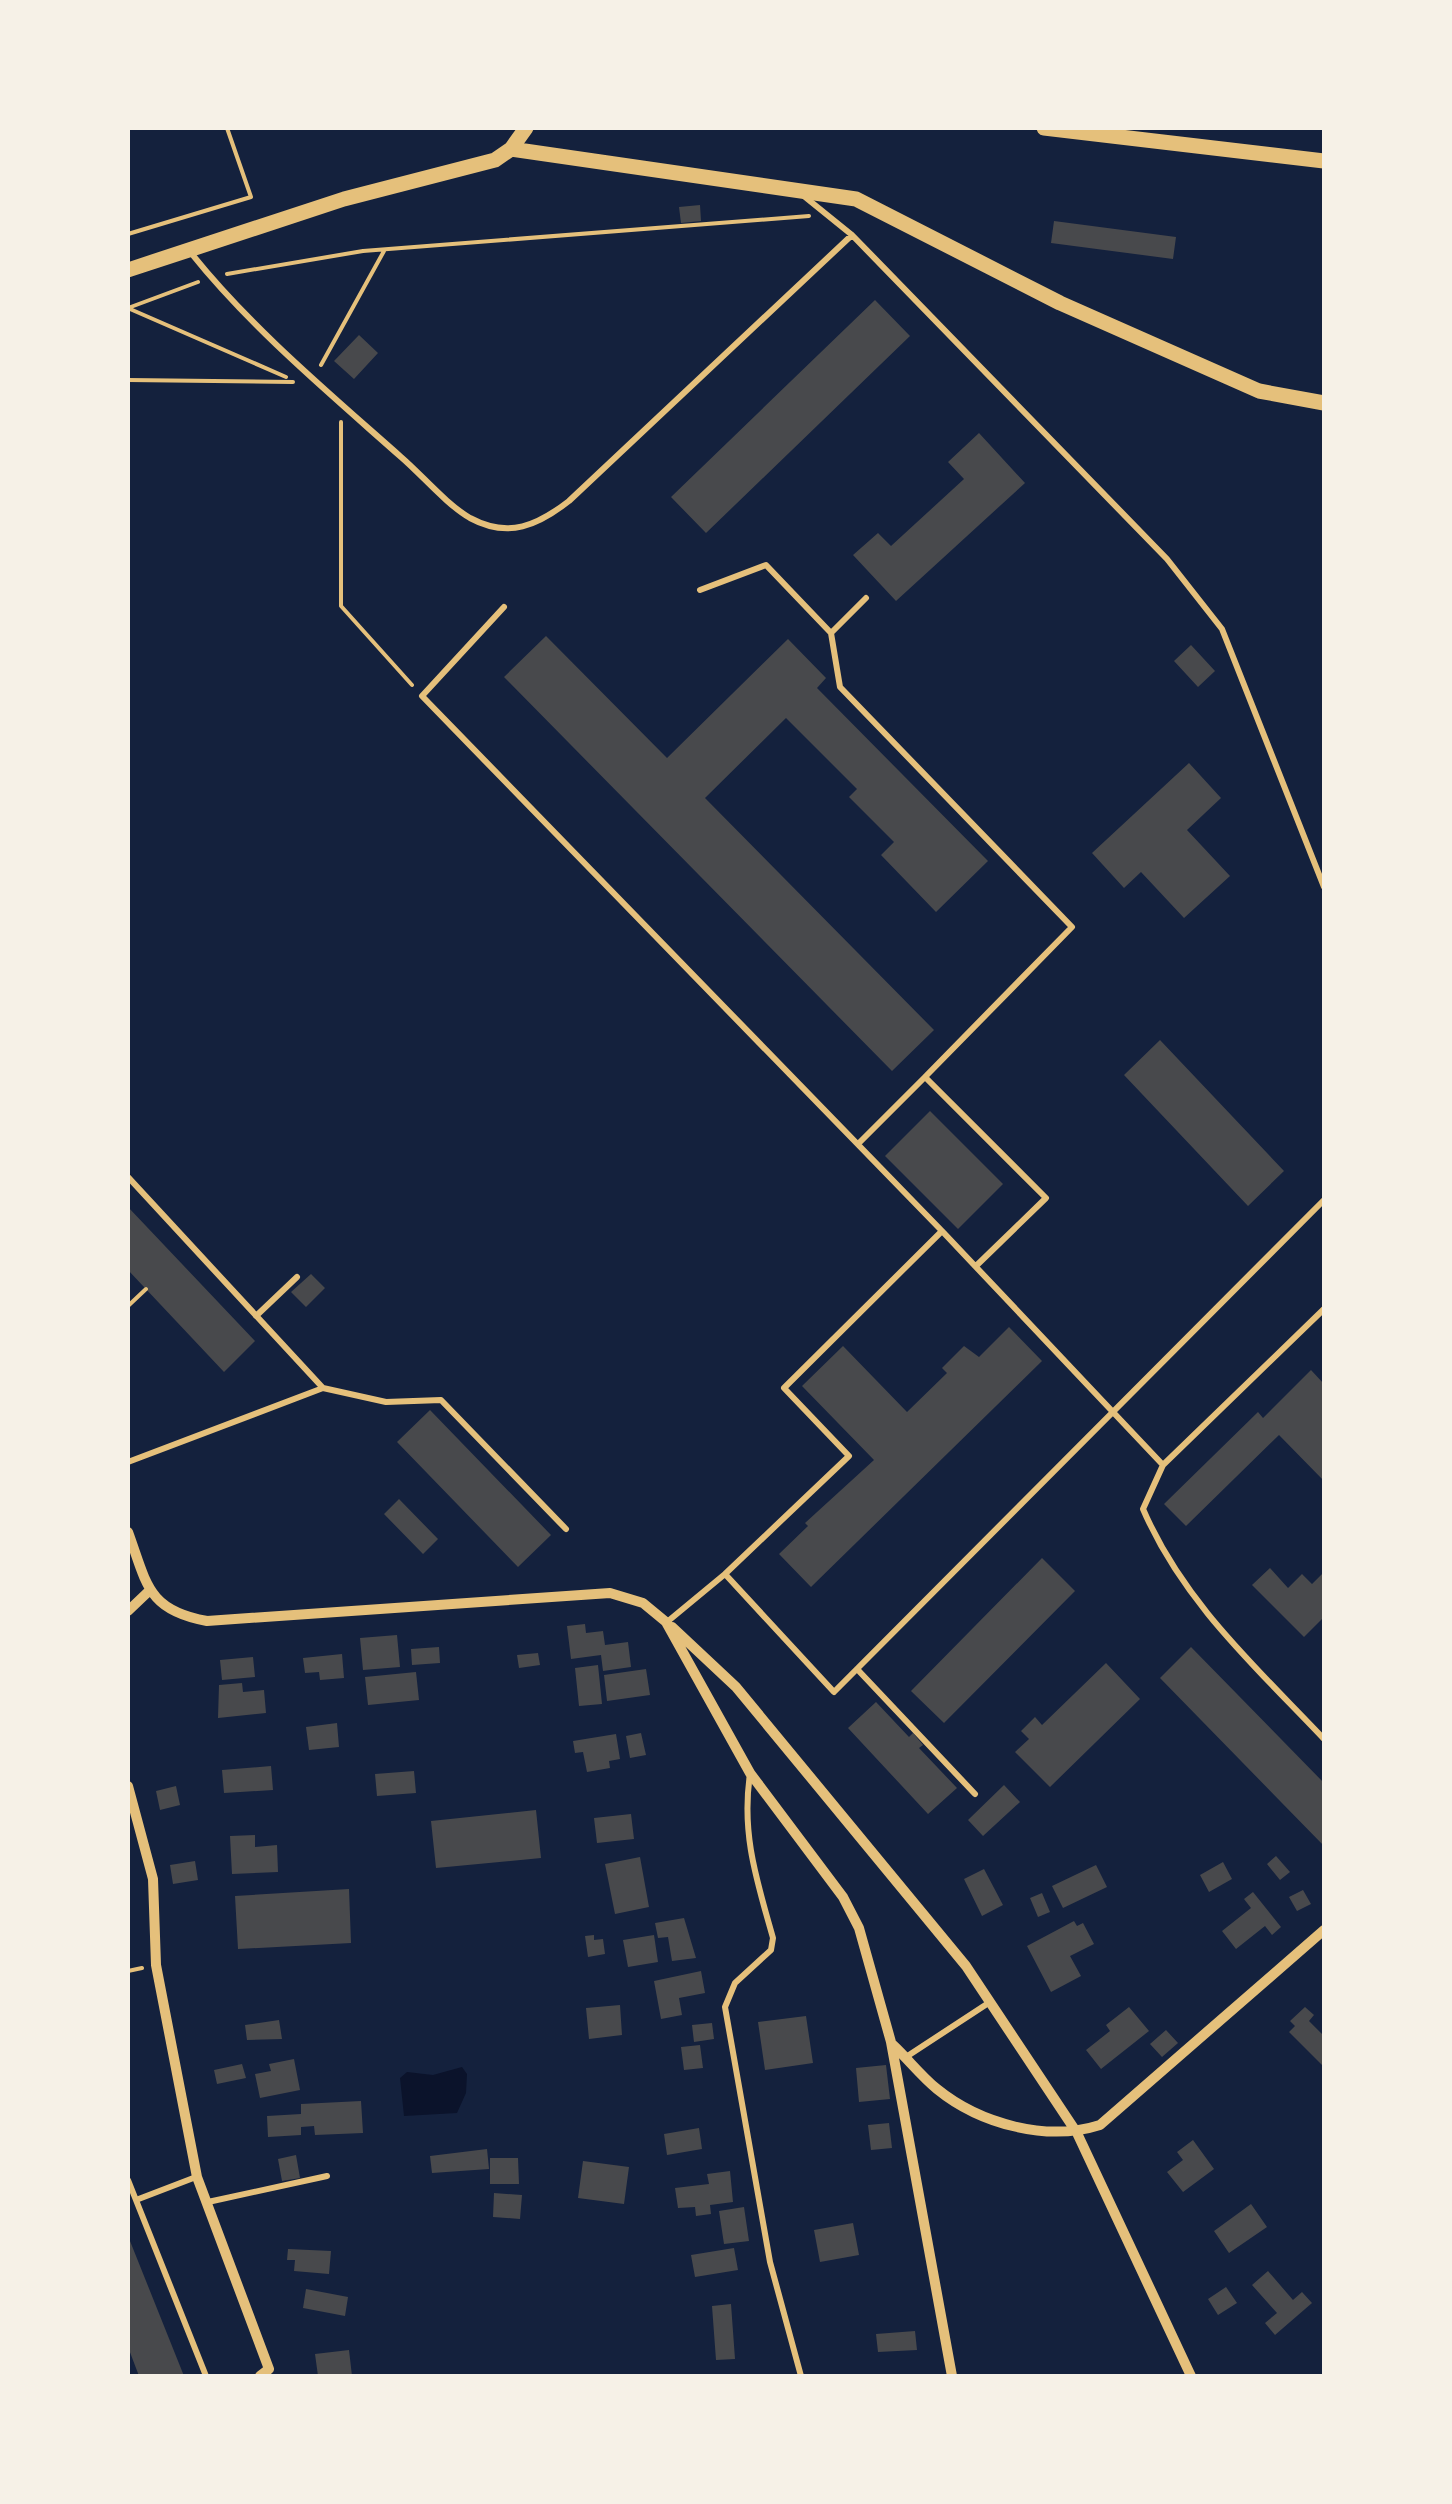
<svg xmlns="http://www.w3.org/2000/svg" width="1452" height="2504" font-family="Helvetica,sans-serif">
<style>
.water{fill:#0b132b}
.building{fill:#48494c}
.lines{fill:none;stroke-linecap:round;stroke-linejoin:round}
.path{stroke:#e5c07b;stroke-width:4}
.service{stroke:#e5c07b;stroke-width:6}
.minor{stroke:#e5c07b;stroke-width:10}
.tertiary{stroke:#e5c07b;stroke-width:15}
</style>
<rect width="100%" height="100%" fill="#14213d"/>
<path class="water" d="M462,2067L467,2074L466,2093L457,2113L404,2116L400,2078L407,2072L433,2075Z"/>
<path class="building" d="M700,205L701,221L681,223L679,207Z
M1054,221L1176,237L1173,259L1051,243Z
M875,300L910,336L706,533L671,497Z
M359,335L378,353L354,379L334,361Z
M979,433L1025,483L896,601L853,555L878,533L891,546L964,479L948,462Z
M546,636L667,758L788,639L826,678L817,688L988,861L936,912L881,855L894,842L849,797L857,789L786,718L705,798L934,1030L892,1071L504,677Z
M1191,645L1215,671L1198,687L1174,661Z
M1189,763L1221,798L1187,830L1230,876L1184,918L1141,872L1124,888L1092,853Z
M1160,1040L1284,1171L1248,1206L1124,1075Z
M930,1111L1003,1184L958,1229L885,1156Z
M128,1207L255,1341L224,1372L128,1270Z
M311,1274L325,1288L306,1307L291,1292Z
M1009,1327L1042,1361L811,1587L779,1554L808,1526L805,1523L874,1460L802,1386L843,1346L907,1412L947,1373L942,1368L964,1346L979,1357Z
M1311,1370L1324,1384V1481L1279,1435L1186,1526L1164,1504L1258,1412L1263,1418Z
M430,1410L551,1535L518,1567L397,1442Z
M399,1499L438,1539L423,1554L384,1514Z
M1042,1558L1075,1591L944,1723L911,1691Z
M1270,1568L1288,1588L1302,1574L1312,1584L1324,1572V1617L1304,1637L1252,1585Z
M585,1624L586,1633L603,1631L605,1645L628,1642L631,1667L603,1671L601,1655L571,1659L567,1626Z
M397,1635L400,1667L363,1670L360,1638Z
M439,1647L440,1663L412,1665L411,1649Z
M1191,1647L1324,1783V1846L1160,1678Z
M538,1653L540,1665L519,1668L517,1655Z
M342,1654L344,1678L320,1680L319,1672L305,1673L303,1658Z
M253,1657L255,1677L222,1680L220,1660Z
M1106,1663L1140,1699L1050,1787L1015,1752L1029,1739L1021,1731L1035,1717L1042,1725Z
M598,1665L602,1704L579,1706L575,1668Z
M646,1669L650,1695L607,1701L604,1675Z
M416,1672L419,1700L368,1705L365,1677Z
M242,1683L243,1692L264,1690L266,1713L218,1718L219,1685Z
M876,1702L909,1737L913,1733L923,1745L919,1748L957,1788L928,1814L848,1728Z
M337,1723L339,1747L309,1750L306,1727Z
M641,1733L646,1755L630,1758L626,1736Z
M616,1734L620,1759L609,1761L610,1768L587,1772L583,1752L575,1753L573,1741Z
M271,1766L273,1790L224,1793L222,1770Z
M414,1771L416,1793L377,1796L375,1774Z
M1004,1785L1020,1802L983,1836L968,1820Z
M176,1786L180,1805L160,1810L156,1791Z
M536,1810L541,1858L436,1868L431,1821Z
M631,1814L634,1839L597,1843L594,1818Z
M255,1835V1847L277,1845L278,1872L232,1874L230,1836Z
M1276,1856L1290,1872L1280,1880L1267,1864Z
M640,1857L649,1907L615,1914L605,1864Z
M195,1861L198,1880L173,1884L170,1865Z
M1223,1862L1232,1879L1209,1892L1200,1875Z
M1096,1865L1107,1887L1063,1908L1052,1886Z
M984,1869L1003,1905L982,1916L964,1879Z
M349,1889L351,1943L238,1949L235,1896Z
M1303,1890L1311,1904L1297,1911L1289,1897Z
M1253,1892L1281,1927L1272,1935L1265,1926L1236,1949L1222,1931L1251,1908L1244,1899Z
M1042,1893L1050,1912L1038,1917L1030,1898Z
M684,1918L696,1958L672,1961L668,1937L658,1938L655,1923Z
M1074,1921L1077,1926L1083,1923L1094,1944L1070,1956L1081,1976L1051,1992L1027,1946Z
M594,1935V1940L603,1939L605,1954L588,1957L585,1936Z
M654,1935L658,1962L628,1967L623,1940Z
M701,1971L705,1993L679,1998L682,2015L661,2019L654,1981Z
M620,2005L622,2035L589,2039L586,2008Z
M1129,2007L1149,2031L1101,2069L1086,2050L1110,2031L1106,2025Z
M1305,2007L1314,2015L1309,2021L1322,2034L1324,2031L1322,2065L1289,2032L1295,2026L1290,2021Z
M806,2016L813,2063L765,2070L758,2022Z
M279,2020L282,2039L247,2040L245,2025Z
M712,2023L714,2039L694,2042L692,2025Z
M1166,2030L1178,2043L1162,2057L1150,2044Z
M700,2045L703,2068L684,2070L681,2047Z
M294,2059L300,2090L260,2098L255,2074L271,2071L269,2064Z
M242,2064L246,2078L217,2084L214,2070Z
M886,2065L890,2099L859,2102L856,2068Z
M361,2101L363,2133L315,2135L314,2126L301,2127V2135L268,2137L267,2116L301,2114V2104Z
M889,2123L892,2148L871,2150L868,2125Z
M699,2128L702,2149L667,2155L664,2134Z
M1193,2140L1214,2169L1183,2192L1167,2172L1183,2160L1177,2152Z
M487,2149L489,2169L432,2173L430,2156Z
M296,2155L300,2178L282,2181L278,2159Z
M490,2158H518L519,2184H490Z
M583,2161L629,2167L624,2204L578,2198Z
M730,2171L733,2202L710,2205L711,2214L696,2216L695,2207L678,2208L675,2188L709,2184L707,2174Z
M494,2193L522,2195L520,2219L493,2217Z
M1251,2204L1267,2227L1229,2253L1214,2231Z
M744,2207L749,2241L724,2244L719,2211Z
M853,2223L859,2255L820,2262L814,2230Z
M128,2236L184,2376H139L128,2347Z
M734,2248L738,2270L695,2277L691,2255Z
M288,2249L331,2251L329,2274L294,2271L295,2260H287Z
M1268,2271L1293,2300L1302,2292L1312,2303L1275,2335L1265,2323L1277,2313L1252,2285Z
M1226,2287L1237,2303L1218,2315L1208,2299Z
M306,2289L348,2297L345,2316L303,2308Z
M731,2304L735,2359L716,2360L712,2306Z
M915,2331L917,2350L878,2352L876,2334Z
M349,2350L352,2376H318L315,2354Z"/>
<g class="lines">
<path class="path" d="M128,234L251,197L227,128
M227,274L363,251L809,216
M128,308L198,282
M130,309L286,377
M321,365L384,251
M128,380L293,382
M341,422V606L412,685
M128,1306L146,1289
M128,1971L142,1968"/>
<path class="service" d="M805,197L852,235L1167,559L1222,629L1324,887
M191,253C251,328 329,393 401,457C422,475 446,504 470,518C509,539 538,525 569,501L852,235
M700,590L766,565L831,633
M866,598L831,633L840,687L1072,927L925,1077
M504,607L422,696L942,1231L784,1388L849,1456L725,1574L667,1622
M858,1144L925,1077L1046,1198L976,1266
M128,1177L323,1388L386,1402L441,1400L566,1529
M942,1231L1163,1465
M1324,1309L1163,1465L1143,1509C1183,1602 1256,1667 1324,1739
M256,1316L297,1277
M128,1462L323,1388
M725,1574L834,1692L1324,1200
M857,1669L975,1794
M750,1774C741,1834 757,1881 773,1938L771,1950L735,1983L725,2007L770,2262L801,2376
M906,2057L990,2002
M128,2180L206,2376
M136,2200L196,2177
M208,2202L327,2176"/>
<path class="minor" d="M128,1532C147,1584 147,1610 207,1621L610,1593L643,1603L666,1622L750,1773L843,1897L859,1928L891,2042L952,2376
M128,1611L149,1591
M672,1627L736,1687L966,1966L1077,2133L1191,2376
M128,1786L153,1879L156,1965L197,2177L269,2369L260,2376
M893,2045C908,2059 921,2076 937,2089C980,2124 1047,2142 1100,2125L1324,1930"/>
<path class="tertiary" d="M1044,128L1324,161
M511,149L856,199L1060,303L1259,391L1324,403
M128,270L344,199L495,160L511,149L526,128"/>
</g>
<rect width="1452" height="2504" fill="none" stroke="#f6f1e7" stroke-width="260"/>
</svg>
